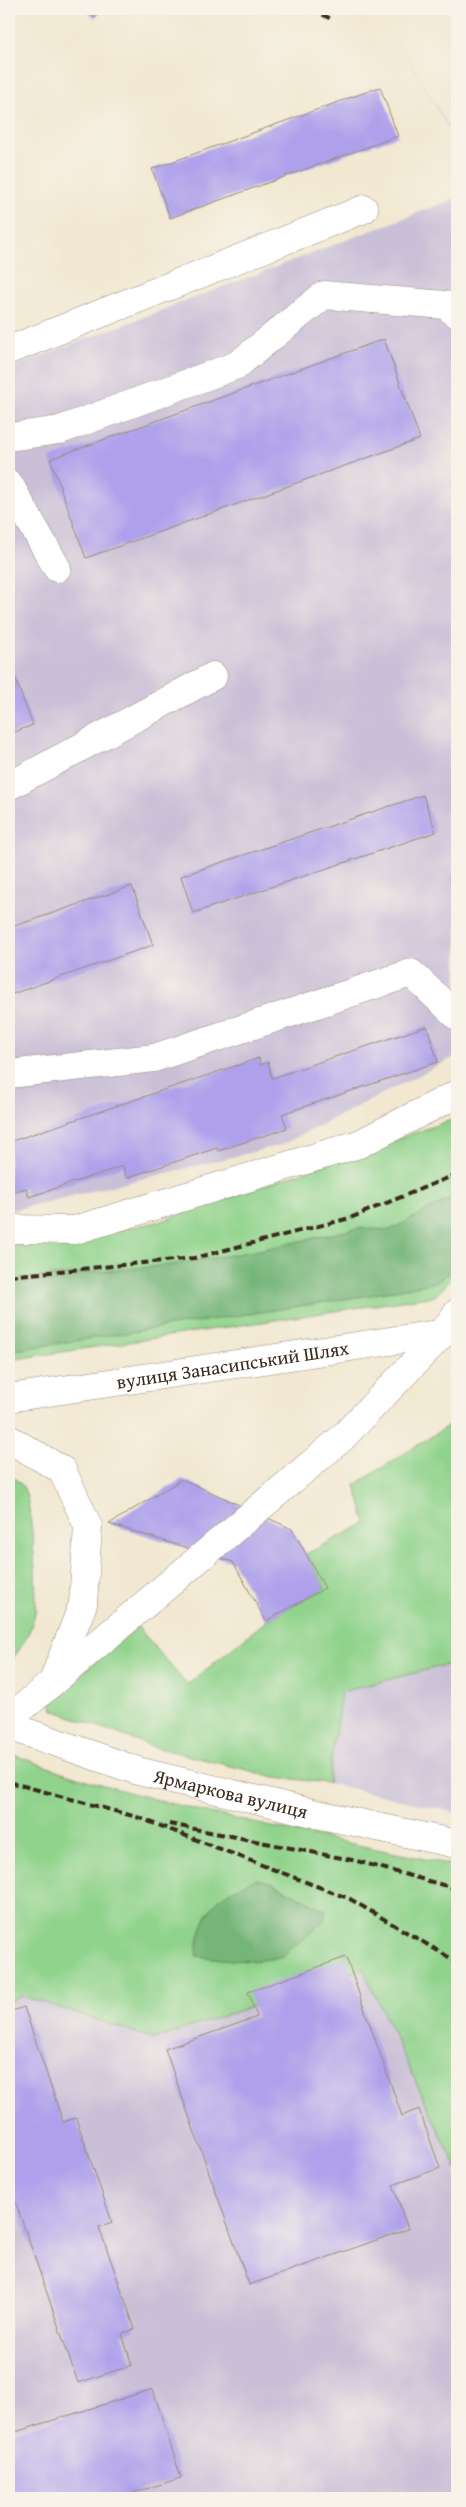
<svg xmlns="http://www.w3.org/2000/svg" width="466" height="2507" font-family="'Gentium Book Plus',serif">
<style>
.industrial{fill:#c9bfd7}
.green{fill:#90d38c;stroke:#667e55}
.forest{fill:#74b578;stroke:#58704b}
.building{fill:#aea0eb}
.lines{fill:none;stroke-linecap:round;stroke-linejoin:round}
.minor-casing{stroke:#968978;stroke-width:29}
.major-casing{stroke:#968978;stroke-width:29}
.minor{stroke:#fff;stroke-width:28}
.major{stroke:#fff;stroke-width:28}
.rail{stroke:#3b2a1e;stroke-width:4;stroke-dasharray:8 4;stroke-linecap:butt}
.labels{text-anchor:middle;stroke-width:4;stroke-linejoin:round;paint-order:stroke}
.street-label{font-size:19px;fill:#3b2a1e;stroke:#f7f3e8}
</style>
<rect width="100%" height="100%" fill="#f7f3e8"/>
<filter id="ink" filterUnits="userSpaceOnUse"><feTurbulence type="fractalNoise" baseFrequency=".02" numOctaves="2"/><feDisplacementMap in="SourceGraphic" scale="10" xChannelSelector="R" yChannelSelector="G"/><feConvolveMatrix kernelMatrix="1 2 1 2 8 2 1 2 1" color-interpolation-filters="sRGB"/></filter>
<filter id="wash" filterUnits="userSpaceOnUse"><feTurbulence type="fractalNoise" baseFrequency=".0096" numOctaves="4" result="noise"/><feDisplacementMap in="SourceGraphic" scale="20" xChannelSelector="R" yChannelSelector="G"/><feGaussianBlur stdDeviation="1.12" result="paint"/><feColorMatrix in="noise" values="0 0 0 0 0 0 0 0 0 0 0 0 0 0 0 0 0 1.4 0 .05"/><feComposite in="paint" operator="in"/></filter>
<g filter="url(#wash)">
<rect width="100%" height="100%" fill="#f2e8d1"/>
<path class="industrial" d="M380,9L457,142V144Z
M457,198V1056L281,1145L18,1209L9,1210V371L12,367Z
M457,1662V1813L328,1783L341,1692Z
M9,1843L365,1954L457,2164V2498H9Z"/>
<path class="green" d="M457,1118V1274L435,1296L9,1360V1245H47L162,1221Z
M457,1420V1662L341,1692L328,1783L275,1777L154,1747L53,1710L51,1699L138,1627L187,1685L266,1621L325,1588L306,1554L366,1523L355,1485Z
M9,1476C16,1479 22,1483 25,1491C32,1508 38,1595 35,1613C31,1632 22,1648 9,1663Z
M9,1753C152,1808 307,1833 457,1866V2169L363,1969L155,2039L23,1996L9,2001Z"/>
<path class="forest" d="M457,1195V1267L437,1282L365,1296L9,1351V1280L170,1265L255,1251L359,1228L390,1230Z
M256,1879L270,1882L326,1910L324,1921L282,1956C255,1965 224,1959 196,1956C202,1910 214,1896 256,1879Z"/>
<g id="blocks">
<path class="building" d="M83,9H102L95,18Z
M380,87L398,136L170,218L152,169Z
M384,339L420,439L86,558L50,459Z
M9,662L33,725L9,734Z
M423,795L436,832L193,913L181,876Z
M457,873V889L451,877Z
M132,886L153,945L9,995V928Z
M427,1026L438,1062L282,1114L287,1128L218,1151L217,1148L126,1178L123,1166L29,1197L26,1188L9,1193V1142L259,1058L260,1065L268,1062L272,1078Z
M182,1479L292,1529L325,1588L266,1621L233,1562L109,1524Z
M346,1957L402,2116L419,2109L440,2168L393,2185L408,2229L249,2285L165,2049L257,2017L248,1992Z
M24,2007L63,2122L76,2118L112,2222L99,2227L135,2329L122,2334L132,2365L78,2383L9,2183V2012Z
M153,2389L181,2478L117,2498H9V2434Z"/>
</g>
</g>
<g filter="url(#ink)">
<use href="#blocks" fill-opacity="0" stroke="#968978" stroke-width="1"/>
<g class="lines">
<defs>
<g id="minor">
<path d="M9,350L364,209"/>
<path d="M9,437L60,430L237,365L324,295L445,305L457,314"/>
<path d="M9,484L57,568"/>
<path d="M9,786L213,676"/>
<path d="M9,1074L154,1058L411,973L457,1016"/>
<path d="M9,1229L75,1230L359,1144L457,1094"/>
<path d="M9,1439L62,1470L88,1526L83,1604L55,1676"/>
<path d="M9,1719L342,1438L442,1334L457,1313"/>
<path id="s1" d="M9,1726L138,1771L317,1814L457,1844"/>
</g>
<g id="major">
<path id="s2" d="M9,1398L457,1331"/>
</g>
</defs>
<use href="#minor" class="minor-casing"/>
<use href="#major" class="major-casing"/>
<use href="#minor" class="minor"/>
<use href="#major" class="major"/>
<path class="rail" d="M312,9L331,19
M9,1276L194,1258L350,1218L457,1174
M9,1782L140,1818L350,1899L457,1962
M169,1824L357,1861L457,1889"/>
</g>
</g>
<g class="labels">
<g class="street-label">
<text dy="7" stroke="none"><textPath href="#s2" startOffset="226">вулиця Занасипський Шлях</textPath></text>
<text dy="7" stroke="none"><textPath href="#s1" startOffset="232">Ярмаркова вулиця</textPath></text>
</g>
</g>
<rect width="466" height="2507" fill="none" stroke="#f7f3e8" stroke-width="30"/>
</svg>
